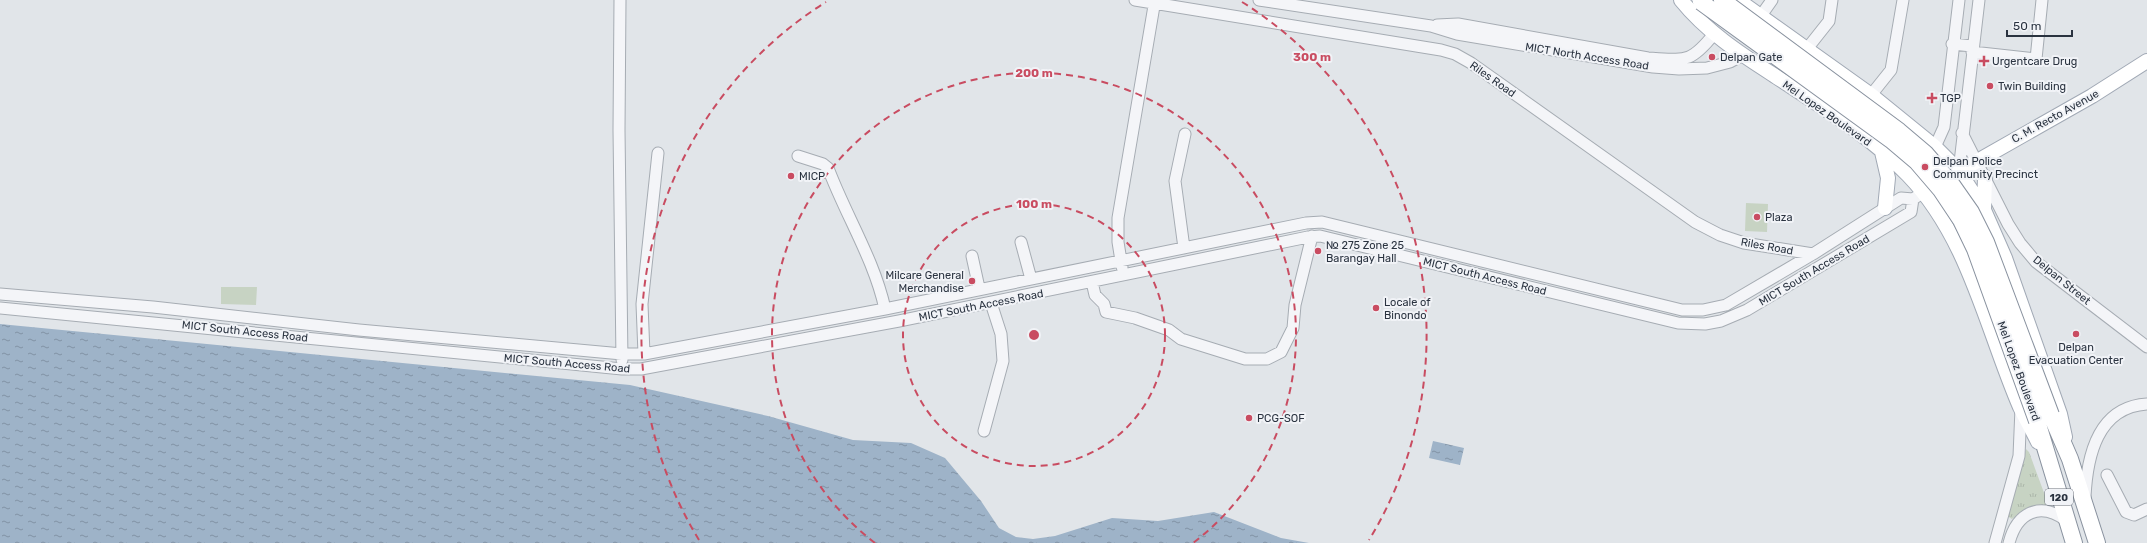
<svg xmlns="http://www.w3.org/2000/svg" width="2147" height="543" font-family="Rubik,sans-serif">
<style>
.grass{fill:url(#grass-tufts)}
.pitch{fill:#c7d3c3}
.water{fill:url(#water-ripples)}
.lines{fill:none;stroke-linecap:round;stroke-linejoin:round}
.minor-casing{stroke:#a6acb3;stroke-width:13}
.major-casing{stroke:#a1a9b5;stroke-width:16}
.highway-casing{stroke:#89929f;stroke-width:18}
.minor{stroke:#f4f5f8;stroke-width:11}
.major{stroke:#fff;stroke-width:14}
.highway{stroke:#fff;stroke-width:16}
.highway-bridge-casing{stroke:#89929f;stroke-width:18;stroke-linecap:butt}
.highway-bridge{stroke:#fff;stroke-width:16}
.ring{fill:none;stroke:#c94c61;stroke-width:2;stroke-dasharray:7 5}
.poi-dot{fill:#c94c61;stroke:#f1f3f7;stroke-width:1.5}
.labels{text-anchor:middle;stroke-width:4;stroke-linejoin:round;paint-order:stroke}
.shield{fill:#f1f3f7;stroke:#666d77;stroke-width:1}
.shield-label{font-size:10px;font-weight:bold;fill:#2a3340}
.street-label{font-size:11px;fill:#2a3340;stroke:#f1f3f7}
.poi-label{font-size:11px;fill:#2a3340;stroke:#f1f3f7;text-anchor:start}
.centre{fill:#c94c61;stroke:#f1f3f7;stroke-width:2}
.ring-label{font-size:12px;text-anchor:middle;font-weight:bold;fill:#c94c61;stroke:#f1f3f7;stroke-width:4;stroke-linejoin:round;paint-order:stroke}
</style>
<defs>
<pattern id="grass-tufts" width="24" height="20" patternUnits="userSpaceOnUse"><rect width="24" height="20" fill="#c7d3c3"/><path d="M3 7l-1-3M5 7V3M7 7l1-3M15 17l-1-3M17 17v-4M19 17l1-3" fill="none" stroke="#abb6a9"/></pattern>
<pattern id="water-ripples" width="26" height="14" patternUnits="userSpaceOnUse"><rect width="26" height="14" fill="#9eb3c8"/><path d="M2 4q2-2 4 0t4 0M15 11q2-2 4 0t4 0" fill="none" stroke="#8192a4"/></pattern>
</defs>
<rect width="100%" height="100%" fill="#e1e5e9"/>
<path class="grass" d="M2026,449L2029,452L2050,509C2033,506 2025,509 2012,519L2007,516Z"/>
<path class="pitch" d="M1746,203L1768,204L1767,232L1745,231Z
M221,287H257L256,305L221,304Z"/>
<path class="water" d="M0,324L630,385L768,416L853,440L911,443L945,458L981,501L999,528L1016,537L1033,539L1055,536L1112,518L1158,521L1214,512L1281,538L1309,543H0Z
M1433,441L1464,448L1460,465L1429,458Z"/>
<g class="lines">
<defs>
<path id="minor" d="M620,0L619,130L622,360
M1135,0L1441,50L1455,54L1471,63L1695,222L1720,235L1744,243L1813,254
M1259,0L1431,26L1457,34L1653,67L1679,69L1707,68L1730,62L1743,55
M1760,17L1772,0
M1437,25L1458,24L1648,58C1685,60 1690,64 1714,34
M1952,44L1972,46
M1806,50L1829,21L1832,0
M1972,52L2036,59L2042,0
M1871,95L1891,70L1903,0
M1962,133L2008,224L2020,243L2036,262L2147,347
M1935,147L1944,127L1959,0
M798,156L823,164L828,168C846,216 874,259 885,309
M1959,171L1979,0
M1021,242L1031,279
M1184,248L1175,181L1185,134
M972,256L979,288
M1122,267L1118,242V218L1155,0
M1092,282L1095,295L1104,304L1106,312L1135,318L1169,330L1181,339L1245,359H1267L1281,352L1293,328L1295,305L1312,236
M0,294L153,307L359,330L622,354H644L885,309L1306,223L1322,222L1682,310H1703L1726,305L1813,254L1901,198L1913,199L1924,192
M0,308L622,369H641L899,321L1308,237L1320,236L1678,323L1705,324L1721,321L1747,310L1911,212L1913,199
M644,354L642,304L658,153
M984,431L1003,361L1001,334L991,303
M2107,475L2126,512L2134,515L2147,509
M2085,497C2087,457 2097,407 2147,404
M1995,543L2019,456L2021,408
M2009,543C2017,512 2040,501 2067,521"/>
<path id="major" d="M1681,0C1706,31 1739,53 1772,74C1819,105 1868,134 1908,175C1969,238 1986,328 2020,407C2026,419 2032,430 2038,442
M1738,0L1871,95L1935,147L1959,171L1984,210L2005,258L2060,414L2065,437
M1882,152L1888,178L1885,208
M1951,176L2092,96L2147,61
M1984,210L1985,177"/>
<path id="highway" d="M2051,415L2070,459L2097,543
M2037,421L2074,543"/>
</defs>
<use href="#minor" class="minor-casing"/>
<use href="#major" class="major-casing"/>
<use href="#highway" class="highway-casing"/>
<use href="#minor" class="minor"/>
<use href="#major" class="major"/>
<use href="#highway" class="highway"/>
<defs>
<path id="highway-bridge" d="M1722,0L1899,131L1925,153L1950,182L1971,212L1986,242L2051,415
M1701,2L1891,140L1917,162L1941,190L1961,220L1975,249L2037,421"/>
</defs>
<use href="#highway-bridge" class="highway-bridge-casing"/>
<use href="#highway-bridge" class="highway-bridge"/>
</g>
<g class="ring">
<circle cx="1034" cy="335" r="131"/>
<path d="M875 543A262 262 0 1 1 1193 543"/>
<path d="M699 540A393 393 0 0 1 826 2M1242 2A393 393 0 0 1 1369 540"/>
</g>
<g class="poi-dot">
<circle cx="1712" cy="57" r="4"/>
<path d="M1982 55h4v4h4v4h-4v4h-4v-4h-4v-4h4z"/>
<circle cx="1990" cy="86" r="4"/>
<path d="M1930 92h4v4h4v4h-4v4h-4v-4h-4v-4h4z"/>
<circle cx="1925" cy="167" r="4"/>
<circle cx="791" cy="176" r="4"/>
<circle cx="1757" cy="217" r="4"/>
<circle cx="1318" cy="251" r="4"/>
<circle cx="972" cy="281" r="4"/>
<circle cx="1376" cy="308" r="4"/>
<circle cx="2076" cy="334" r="4"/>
<circle cx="1249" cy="418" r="4"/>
</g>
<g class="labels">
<rect class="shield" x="2045" y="489" width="28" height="16" rx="3"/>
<g class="shield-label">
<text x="2059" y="501">120</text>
</g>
<g class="street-label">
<text transform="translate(1587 56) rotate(9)" y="4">MICT North Access Road</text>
<text transform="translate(1493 79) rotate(35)" y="4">Riles Road</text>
<text transform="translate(1827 113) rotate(35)" y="4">Mel Lopez Boulevard</text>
<text transform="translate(2055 116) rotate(-29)" y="4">C. M. Recto Avenue</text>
<text transform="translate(1767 246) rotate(10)" y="4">Riles Road</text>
<text transform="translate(1814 270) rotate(-31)" y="4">MICT South Access Road</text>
<text transform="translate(1485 276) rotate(14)" y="4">MICT South Access Road</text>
<text transform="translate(2062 280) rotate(39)" y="4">Delpan Street</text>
<text transform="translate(981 305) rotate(-11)" y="4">MICT South Access Road</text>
<text transform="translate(245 331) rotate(6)" y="4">MICT South Access Road</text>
<text transform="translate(567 363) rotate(5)" y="4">MICT South Access Road</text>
<text transform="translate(2019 371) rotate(70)" y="4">Mel Lopez Boulevard</text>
</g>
<g class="poi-label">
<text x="1720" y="61">Delpan Gate</text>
<text x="1992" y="65">Urgentcare Drug</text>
<text x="1998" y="90">Twin Building</text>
<text x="1940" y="102">TGP</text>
<text x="1933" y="165">Delpan Police<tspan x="1933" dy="13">Community Precinct</tspan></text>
<text x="799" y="180">MICP</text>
<text x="1765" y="221">Plaza</text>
<text x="1326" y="249">№ 275 Zone 25<tspan x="1326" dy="13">Barangay Hall</tspan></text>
<text x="964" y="279" text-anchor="end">Milcare General<tspan x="964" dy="13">Merchandise</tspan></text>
<text x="1384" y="306">Locale of<tspan x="1384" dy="13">Binondo</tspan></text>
<text x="2076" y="351" text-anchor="middle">Delpan<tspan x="2076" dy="13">Evacuation Center</tspan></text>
<text x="1257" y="422">PCG-SOF</text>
</g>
</g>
<circle cx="1034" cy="335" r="6" class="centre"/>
<g class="ring-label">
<text x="1312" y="61">300 m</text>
<text x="1034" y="77">200 m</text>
<text x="1034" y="208">100 m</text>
</g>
<path d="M2007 30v6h65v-6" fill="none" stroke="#2a3340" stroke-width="2"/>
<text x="2013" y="30" font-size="12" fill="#2a3340" stroke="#f1f3f7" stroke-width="3" paint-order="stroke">50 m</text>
</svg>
